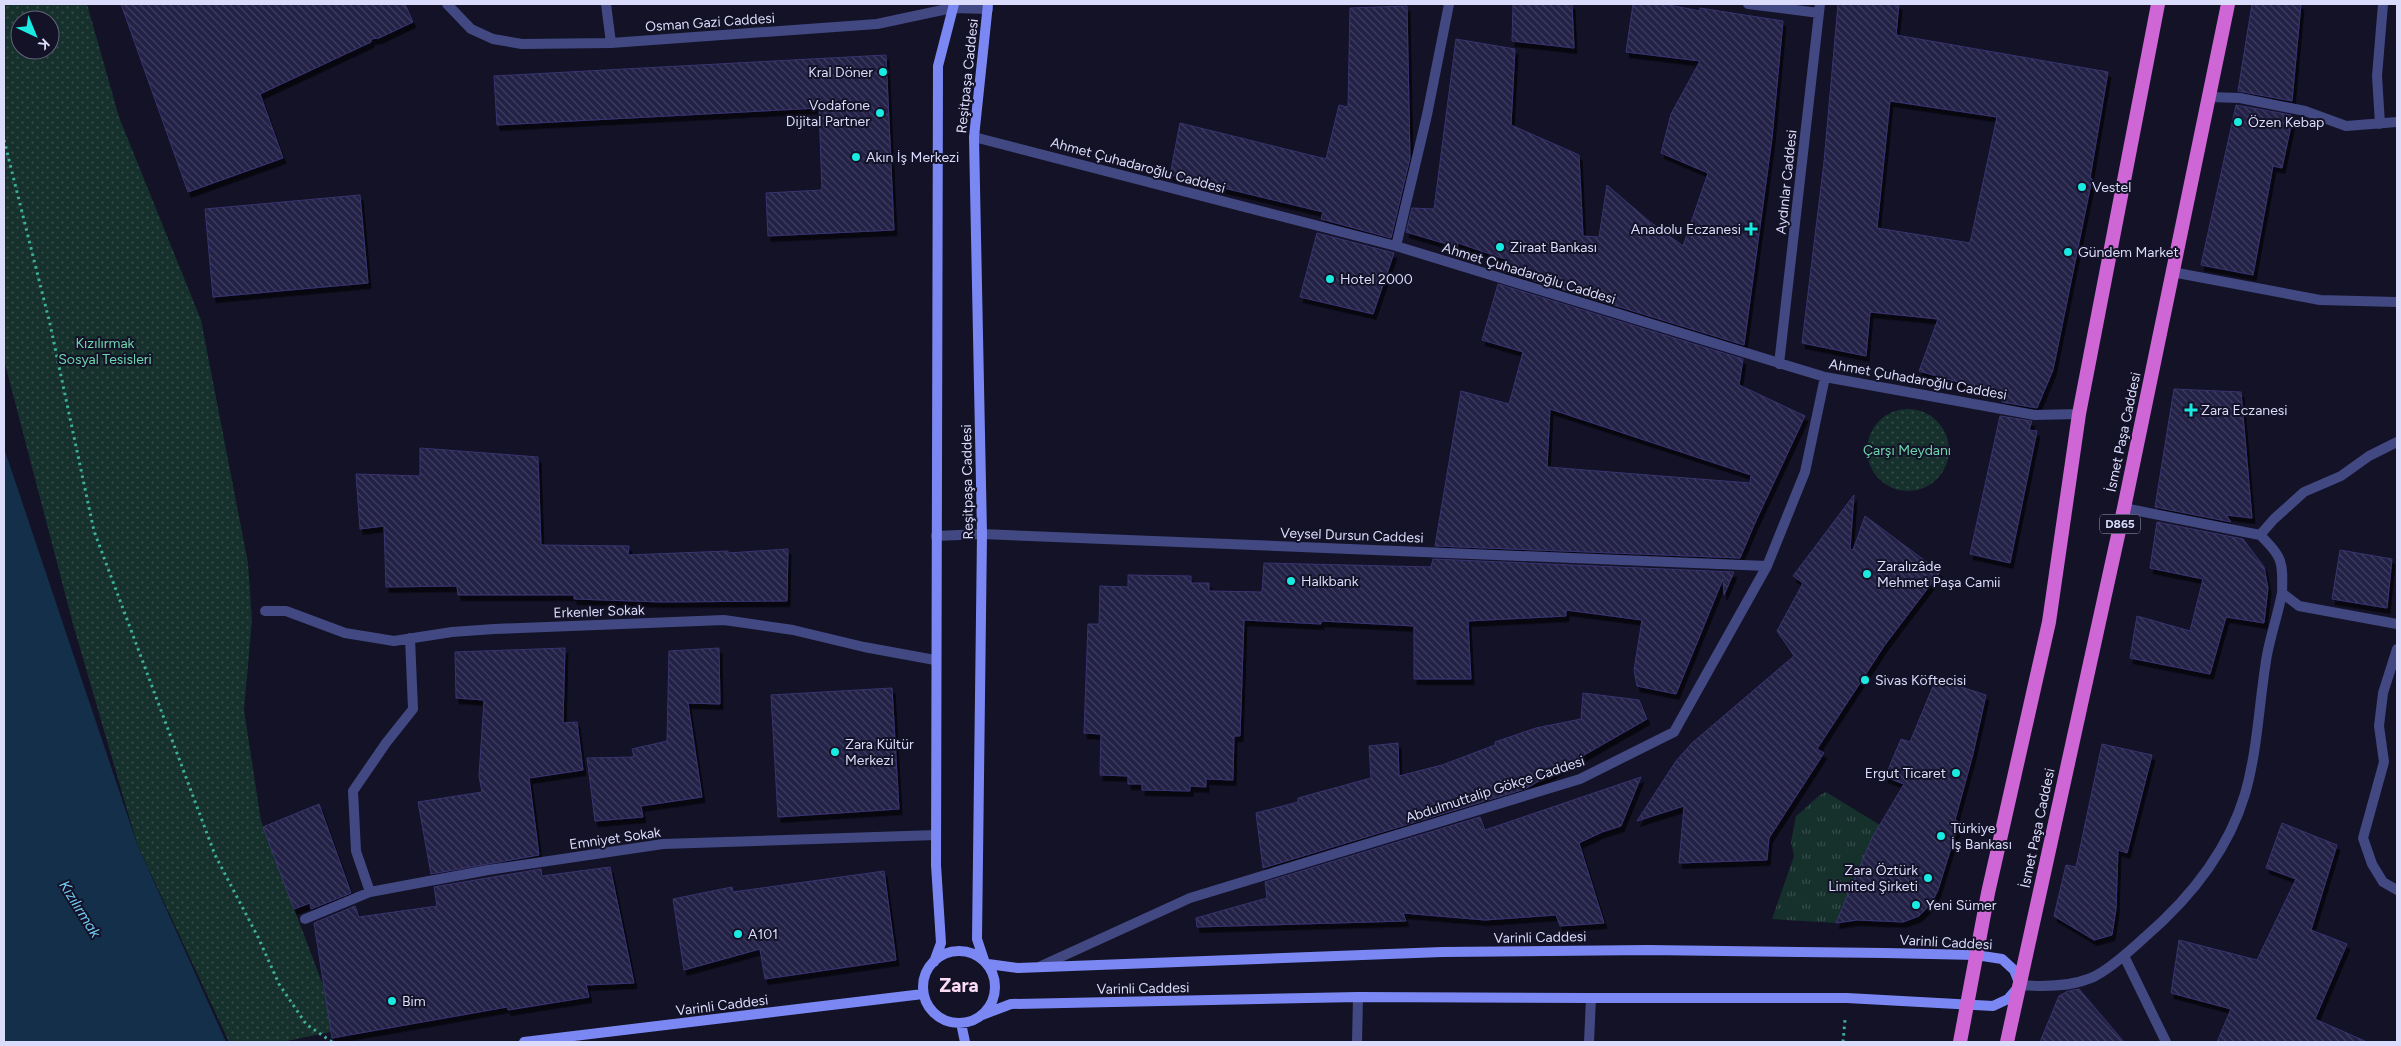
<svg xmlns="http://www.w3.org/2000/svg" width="2401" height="1046" font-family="Figtree,sans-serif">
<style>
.grass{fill:url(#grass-tufts)}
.park{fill:url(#park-dots);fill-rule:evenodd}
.water{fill:#142f49}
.building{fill:url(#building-back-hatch);stroke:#383470;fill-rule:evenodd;filter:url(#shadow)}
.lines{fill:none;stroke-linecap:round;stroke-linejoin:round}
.path{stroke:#3caf98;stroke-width:3;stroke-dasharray:2.5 4;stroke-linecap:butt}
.service{stroke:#424881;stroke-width:10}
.minor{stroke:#424881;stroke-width:10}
.secondary{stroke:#7b88f3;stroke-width:10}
.trunk{stroke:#cf66d6;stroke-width:14}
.poi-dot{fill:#19eae2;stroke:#131227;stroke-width:2}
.labels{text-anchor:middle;stroke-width:4;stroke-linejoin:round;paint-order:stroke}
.shield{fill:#131227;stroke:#9f9fbc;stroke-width:1}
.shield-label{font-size:12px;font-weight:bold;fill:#dbdcfc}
.street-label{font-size:14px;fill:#dbdcfc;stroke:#131227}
.poi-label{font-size:14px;fill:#dbdcfc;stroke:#131227;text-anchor:start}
.park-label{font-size:14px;fill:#6dd6ad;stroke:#131227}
.water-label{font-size:15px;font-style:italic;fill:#73c9f2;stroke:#131227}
.district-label{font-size:19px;font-weight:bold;fill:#fcddf5;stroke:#131227}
</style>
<defs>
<pattern id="grass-tufts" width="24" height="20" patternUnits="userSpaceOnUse" patternTransform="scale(1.25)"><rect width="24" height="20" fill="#16302c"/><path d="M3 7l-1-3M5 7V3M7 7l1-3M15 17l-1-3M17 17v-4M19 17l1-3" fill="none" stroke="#374d4c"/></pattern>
<pattern id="park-dots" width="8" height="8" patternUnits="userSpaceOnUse" patternTransform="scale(1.25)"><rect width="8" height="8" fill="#16302c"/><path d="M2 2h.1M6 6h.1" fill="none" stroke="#374d4c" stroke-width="1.8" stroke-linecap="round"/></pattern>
<pattern id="building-back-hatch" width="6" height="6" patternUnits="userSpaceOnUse" patternTransform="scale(1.25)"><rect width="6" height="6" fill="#222046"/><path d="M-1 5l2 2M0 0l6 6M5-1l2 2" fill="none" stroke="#424062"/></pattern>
<filter id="shadow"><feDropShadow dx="3" dy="5.5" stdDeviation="0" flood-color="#0009"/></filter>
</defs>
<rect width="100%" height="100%" fill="#131227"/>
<path class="grass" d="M1826,792L1880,825L1836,923L1772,919L1794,856L1791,842L1796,816C1806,809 1817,795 1826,792Z"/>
<path class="park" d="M4,4H87L119,117L201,320L248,563L252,620L244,710L261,821L340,1030L282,1042H229L137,844L73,624L4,360ZM20,20H50V50H20Z
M1867 450a41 41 0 1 1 82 0a41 41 0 1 1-82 0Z"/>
<path class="water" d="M4,448L137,844L226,1042H4Z"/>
<path class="building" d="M121,4H405L413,22L379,38L371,39V42L260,94L283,158L188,192Z
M1513,4H1572L1574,48L1512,41Z
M1633,4H1664L1700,11V8L1783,21L1772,138L1744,345L1502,271L1505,259L1458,243L1457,247L1406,232L1412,208L1434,209L1456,39L1515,49L1511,125L1579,155L1583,236L1599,237L1607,185L1650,222L1683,246L1708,173L1661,153L1671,114L1700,61L1626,52Z
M1838,4H1899L1896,35L2108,72L2090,178L2092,179L2053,370L2037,408L2002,402L2004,395L1919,371L1938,319L1870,312L1866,356L1802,343L1824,162ZM1890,101L1997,117L1970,243L1877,228Z
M2252,4H2301L2292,101L2238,91Z
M1407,6L1410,158L1391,238L1321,219L1323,212L1170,175L1180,123L1326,159L1339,105L1348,107L1350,8Z
M886,55L894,230L768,236L766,193L822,190L819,108L497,125L494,76Z
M2236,105L2291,115L2292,121L2282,168L2273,166L2253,275L2201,265Z
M360,195L368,283L213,297L205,209Z
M1317,233L1394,253L1373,314L1300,297Z
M1498,284L1743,359L1739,385L1805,416L1754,525L1740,558L1435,546L1461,391L1509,404L1523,352L1482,340ZM1550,409L1751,475L1750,483L1547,467Z
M2174,389L2241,392L2252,518L2226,515L2231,522L2155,507Z
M2000,416L2032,421L2029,430L2037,431L2010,563L1970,554Z
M420,448L538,457L541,545L629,546L628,555L728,551V553L788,549L787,601L661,602L574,599V595H458L457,586L386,587L384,526L360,529L356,474L420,476Z
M1854,495L1850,549L1853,550L1865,516L1940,572L1884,646L1817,749L1824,753L1769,838L1767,860L1679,863L1684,806L1637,821L1676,761L1692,743L1794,656L1777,631L1803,583L1793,576Z
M2157,522L2243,539L2264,567L2268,588L2264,623L2226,617L2210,674L2130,658L2137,616L2190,631L2203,579L2150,568Z
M2340,550L2392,559L2387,608L2332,599Z
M1433,559L1734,572L1724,595L1723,579L1676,694L1637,686L1634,670L1642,620L1566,610V616L1468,621L1471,679H1414V626L1321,621V624L1244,620L1240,736H1234L1233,780L1206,779V787L1190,786V791L1142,790V784H1128V776L1100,775L1101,734L1084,733L1088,624H1099L1100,586L1128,587V575L1191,576V583H1209V591L1262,592L1264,563L1431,567Z
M565,648L563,723L577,722L583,770L529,778L539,855L431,874L418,802L482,792L479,776L484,700L456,698L455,652Z
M719,648L720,704L688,703L702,797L641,806L643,817L595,821L587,758L634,757L632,749L667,741L669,651Z
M1936,679L1986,695L1973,754L1955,820L1959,822L1938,890L1931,904L1919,916L1903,922L1857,920L1836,923L1872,838L1904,784L1885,777L1901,739L1910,742Z
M892,688L899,809L778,817L771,695Z
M1583,693L1639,700L1647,719L1525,789L1263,868L1256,813L1298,802V798L1371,778L1369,746L1398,743L1399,776L1442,765L1495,745V742L1536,728L1581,719Z
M2102,744L2152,755L2127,853L2118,850L2116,909L2112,935L2094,940L2054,916L2066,865L2076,867Z
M1641,777L1621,826L1602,832L1579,843L1604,923L1560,926L1556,915L1485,920L1403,913L1406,921L1197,927L1196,918L1267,898L1265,882L1480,817L1485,830Z
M319,804L351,893L311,909L310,903L294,909L263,827Z
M2282,823L2337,845L2311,930L2347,944L2315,1019L2367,1042H2217L2231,1009L2171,993L2179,940L2257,960L2296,879L2266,868Z
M610,867L634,983L586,985L589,997L508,1010L507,1007L332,1038L314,923L355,906L359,917L437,906L434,887L541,869L542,876Z
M884,871L896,960L765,979L760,949L684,970L673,899L732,887L733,892Z
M2079,989L2124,1042H2040L2059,996L2068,991Z"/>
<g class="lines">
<path class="path" d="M4,140L50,324L94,531L215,855L258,937L279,984L306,1024L332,1042
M1843,1042L1845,1020"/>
<path class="service" d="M1589,1042L1591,998"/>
<path class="minor" d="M447,4L471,29L493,39L522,44L611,43L877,24L952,8L988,9
M606,4L611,43
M1748,4L1819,13
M2209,97L2240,98L2305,111L2346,126L2397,122
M2380,124L2377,76L2383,4
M974,137L1396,246L1825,377L2035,415L2079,414
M1396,246L1427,115L1449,4
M2172,272L2320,300L2397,302
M1779,364L1820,4
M2124,508L2260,535C2283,557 2283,562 2282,593L2299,606L2397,624
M2260,535L2274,519L2304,492L2341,476L2369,456L2397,442
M936,536L982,534L1767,566
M265,611H286L345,633L394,641L452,632L494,629L724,620L793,630L864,647L935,660
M2397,649L2383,693L2379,726L2384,762L2363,838L2372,864L2383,882L2397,890
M370,892L356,851L353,791L386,743L413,709L410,638
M305,919L370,892L488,870L663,844L936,835
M2124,956L2166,1042
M1041,966L1190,898L1580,779L1674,732L1767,566L1805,472L1825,377
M2020,985C2044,987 2068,987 2091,978C2106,972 2132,949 2145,937C2189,899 2228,851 2245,794C2258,749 2259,701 2267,655C2271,634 2278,614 2282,593
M1357,1042L1358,997"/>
<path class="secondary" d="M923 987a36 36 0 1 1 72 0a36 36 0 1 1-72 0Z
M984,960L977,939L982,534L974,137L988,4
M934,962L941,943L936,865L938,66L954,4
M982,1015L1011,1004L1358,997L1591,998H1847L1993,1006L2008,999L2020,985L2014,970L2002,959L1976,955L1885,953L1648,950L1442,952L1018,968L988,964
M961,1023L965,1042
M524,1042L923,994"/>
<path class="trunk" d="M1960,1042L1988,893L2049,622L2079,414L2158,4
M2007,1042L2124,508L2228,4"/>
</g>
<g class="poi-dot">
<circle cx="883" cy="72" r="5"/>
<circle cx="880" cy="113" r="5"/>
<circle cx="2238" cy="122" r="5"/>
<circle cx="856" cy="157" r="5"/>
<circle cx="2082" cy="187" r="5"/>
<path d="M1748.5 221.5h5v5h5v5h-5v5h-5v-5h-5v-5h5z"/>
<circle cx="1500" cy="247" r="5"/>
<circle cx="2068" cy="252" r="5"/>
<circle cx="1330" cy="279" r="5"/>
<path d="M2188.5 402.5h5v5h5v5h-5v5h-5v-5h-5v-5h5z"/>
<circle cx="1867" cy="574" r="5"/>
<circle cx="1291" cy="581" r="5"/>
<circle cx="1865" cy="680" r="5"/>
<circle cx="835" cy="752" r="5"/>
<circle cx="1956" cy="773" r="5"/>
<circle cx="1941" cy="836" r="5"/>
<circle cx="1928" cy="878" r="5"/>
<circle cx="1916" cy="905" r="5"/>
<circle cx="738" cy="934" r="5"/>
<circle cx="392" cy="1001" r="5"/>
</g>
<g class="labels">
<rect class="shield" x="2100" y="514.5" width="40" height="19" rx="4"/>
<g class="shield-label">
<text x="2120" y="528">D865</text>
</g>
<g class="street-label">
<text transform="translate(710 22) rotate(-4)" y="5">Osman Gazi Caddesi</text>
<text transform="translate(967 76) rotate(-84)" y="5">Reşitpaşa Caddesi</text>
<text transform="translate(1138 165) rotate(15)" y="5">Ahmet Çuhadaroğlu Caddesi</text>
<text transform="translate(1786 182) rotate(-84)" y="5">Aydınlar Caddesi</text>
<text transform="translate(1529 273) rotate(17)" y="5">Ahmet Çuhadaroğlu Caddesi</text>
<text transform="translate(1918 379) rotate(10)" y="5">Ahmet Çuhadaroğlu Caddesi</text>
<text transform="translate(2123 432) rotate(-78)" y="5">İsmet Paşa Caddesi</text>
<text transform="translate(967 482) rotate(-91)" y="5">Reşitpaşa Caddesi</text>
<text transform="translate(1352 535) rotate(2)" y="5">Veysel Dursun Caddesi</text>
<text transform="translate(599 611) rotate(-2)" y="5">Erkenler Sokak</text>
<text transform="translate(1495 789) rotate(-18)" y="5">Abdulmuttalip Gökçe Caddesi</text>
<text transform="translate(2037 828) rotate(-78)" y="5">İsmet Paşa Caddesi</text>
<text transform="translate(615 838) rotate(-8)" y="5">Emniyet Sokak</text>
<text transform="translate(1540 937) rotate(-1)" y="5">Varinli Caddesi</text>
<text transform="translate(1946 942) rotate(3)" y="5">Varinli Caddesi</text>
<text transform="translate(1143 988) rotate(-1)" y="5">Varinli Caddesi</text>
<text transform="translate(722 1005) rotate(-7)" y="5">Varinli Caddesi</text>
</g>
<g class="poi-label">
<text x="873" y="77" text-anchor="end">Kral Döner</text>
<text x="870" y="110" text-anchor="end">Vodafone<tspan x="870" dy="16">Dijital Partner</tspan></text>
<text x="2248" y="127">Özen Kebap</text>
<text x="866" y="162">Akın İş Merkezi</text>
<text x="2092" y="192">Vestel</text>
<text x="1741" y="234" text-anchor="end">Anadolu Eczanesi</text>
<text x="1510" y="252">Ziraat Bankası</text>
<text x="2078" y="257">Gündem Market</text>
<text x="1340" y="284">Hotel 2000</text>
<text x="2201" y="415">Zara Eczanesi</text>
<text x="1877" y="571">Zaralızâde<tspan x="1877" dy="16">Mehmet Paşa Camii</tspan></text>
<text x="1301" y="586">Halkbank</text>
<text x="1875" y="685">Sivas Köftecisi</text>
<text x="845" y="749">Zara Kültür<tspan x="845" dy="16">Merkezi</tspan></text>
<text x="1946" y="778" text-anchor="end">Ergut Ticaret</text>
<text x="1951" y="833">Türkiye<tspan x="1951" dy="16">İş Bankası</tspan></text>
<text x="1918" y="875" text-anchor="end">Zara Öztürk<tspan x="1918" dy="16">Limited Şirketi</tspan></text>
<text x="1926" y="910">Yeni Sümer</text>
<text x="748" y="939">A101</text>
<text x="402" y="1006">Bim</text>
</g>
<g class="park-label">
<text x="105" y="348">Kızılırmak<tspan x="105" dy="16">Sosyal Tesisleri</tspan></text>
<text x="1907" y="455">Çarşı Meydanı</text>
</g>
<g class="water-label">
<text transform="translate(80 909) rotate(58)" y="5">Kızılırmak</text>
</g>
<g class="district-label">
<text x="959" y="992">Zara</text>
</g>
</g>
<rect width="2401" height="1046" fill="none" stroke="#dbdcfc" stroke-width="10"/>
<g transform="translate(35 35) rotate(136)"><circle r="24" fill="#131227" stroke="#63637c"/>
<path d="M0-4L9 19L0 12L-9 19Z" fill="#19eae2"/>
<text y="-8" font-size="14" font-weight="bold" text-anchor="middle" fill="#dbdcfc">K</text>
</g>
</svg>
